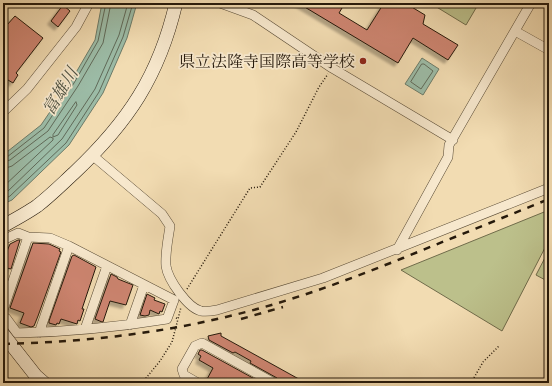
<svg xmlns="http://www.w3.org/2000/svg" width="552" height="386" font-family="'Libre Bodoni','Noto Serif JP',serif">
<style>
.green{fill:#bcc08b;stroke:#706c4b}
.water{fill:#9cbca7;stroke:#6c7b69}
.lines{fill:none;stroke-linecap:round;stroke-linejoin:round}
.shore{stroke:#606a59;stroke-width:1}
.building{fill:#ce8571;stroke:#25190b;filter:url(#shadow)}
.street-casing{stroke:#584a35;stroke-width:10}
.secondary-casing{stroke:#25190b;stroke-width:14}
.path{stroke:#25190b;stroke-width:1.5;stroke-dasharray:1 2;stroke-linecap:butt}
.street{stroke:#f7e8cd;stroke-width:9}
.secondary{stroke:#f7e8cd;stroke-width:13}
.rail{stroke:#25190b;stroke-width:2.5;stroke-dasharray:7 7;stroke-linecap:butt}
.poi-dot{fill:#8f2418;stroke:#f7e8cd;stroke-width:1.5}
.labels{text-anchor:middle;stroke-width:3.5;stroke-linejoin:round;paint-order:stroke}
.poi-label{font-size:16px;fill:#25190b;stroke:#f7e8cd;text-anchor:end}
.water-label{font-size:17px;font-style:italic;fill:#4f5242;stroke:#f7e8cd}
</style>
<defs>
<filter id="shadow"><feDropShadow dx="-3.5" dy="3.5" stdDeviation="1" flood-color="#0004"/></filter>
</defs>
<rect width="100%" height="100%" fill="#f2dcb2"/>
<filter id="stains"><feTurbulence type="fractalNoise" baseFrequency=".005" numOctaves="4"/><feColorMatrix values="0 0 0 0 .2 0 0 0 0 .09 0 0 0 0 .02 0 0 0 .5 -.17"/></filter>
<radialGradient id="worn" r=".72"><stop offset=".6" stop-color="#630" stop-opacity="0"/><stop offset="1" stop-color="#630" stop-opacity=".3"/></radialGradient>
<path class="green" d="M430,3H479L466,25Z
M549,210V240L502,331L401,270Z
M549,250V282L536,275Z"/>
<path class="water" d="M102,3H137L127,38L103,93L69,145L12,200L3,204V155L41,125L71,81L95,40Z
M422,58L439,69L423,95L405,84Z"/>
<g class="lines">
<path class="shore" d="M422,64H424L433,71L421,89L411,82Z
M76,102L77,105L58,135L53,137V135Z
M3,157H7L44,128L74,83L98,41L106,3
M3,162L10,160L48,131L78,86L103,43L111,3
M3,169L12,166L50,137L53,138V140L3,187
M3,194L7,192L62,139L95,89L119,35L128,3
M3,200L10,196L66,143L99,92L123,37L133,3"/>
</g>
<path class="building" d="M298,3H322L329,7L331,3H345L339,13L367,30L384,3H405L425,15L423,24L458,45L448,60L413,38L398,63Z
M63,5L70,11L58,27L51,21Z
M15,16L43,38L16,73L18,75L13,83L3,77V22L7,25Z
M18,240H20L11,269L3,267V255L5,256L10,244Z
M33,243L49,244L60,249L59,251L61,252L38,316L34,326L31,327L20,323L24,313L10,308Z
M74,255L96,267L82,309H84L80,321L78,320L77,324L61,319L59,324L57,323L56,325L49,323V321L72,256Z
M111,274L117,277L118,279L133,285L126,305L110,301L103,322H102L95,319Z
M147,294L155,298L154,300L165,304L162,312L160,311L159,314L150,310L149,315L145,316L140,315Z
M221,333V336L241,347L306,383H280L277,378L250,363L251,361L235,352L233,353L209,340L208,336Z
M200,350H202L262,383H205L213,368L199,360L201,356L198,354Z"/>
<g class="lines">
<defs>
<path id="street" d="M220,3L253,15L332,68L453,140
M515,31L549,50
M3,112L27,89L76,27L89,3
M92,155L162,214L170,226C168,240 165,253 166,266C168,280 188,308 201,311C206,312 212,311 217,310L323,278L549,188
M3,240L18,233L28,237L50,238L69,246L174,300L167,319C118,327 67,332 17,333L6,318L3,317
M397,250L448,157L449,145L531,3
M3,310L28,237
M130,325L144,285
M85,329L107,266
M39,333L69,246
M198,383L184,375L182,369L195,346L202,343L274,383"/>
<path id="secondary" d="M3,226C14,220 27,213 37,206C50,196 62,184 74,173C128,122 159,76 176,3
M3,334L36,376L44,383"/>
</defs>
<use href="#street" class="street-casing"/>
<use href="#secondary" class="secondary-casing"/>
<path class="path" d="M187,289L250,188L260,187L296,132L319,87L328,74
M176,318L178,319L181,307
M142,383L160,361L172,342L178,319
M471,383L483,362L499,346"/>
<use href="#street" class="street"/>
<use href="#secondary" class="secondary"/>
<path class="rail" d="M241,319L283,307
M3,344C81,342 158,334 234,315C292,301 348,280 403,258C452,238 500,219 549,199"/>
</g>
<circle class="poi-dot" cx="363" cy="61" r="4"/>
<g class="labels">
<g class="poi-label">
<text x="355" y="67">県立法隆寺国際高等学校</text>
</g>
<g class="water-label">
<text transform="translate(60 91) rotate(-59)" y="6">富雄川</text>
</g>
</g>
<rect width="552" height="386" fill="none" stroke="#f2dcb2" stroke-width="16"/>
<rect x="4" y="4" width="544" height="378" fill="none" stroke="#25190b" stroke-width="2"/>
<rect x="8" y="8" width="536" height="370" fill="none" stroke="#25190b"/>
<rect width="100%" height="100%" filter="url(#stains)"/>
<rect width="100%" height="100%" fill="url(#worn)"/>
</svg>
